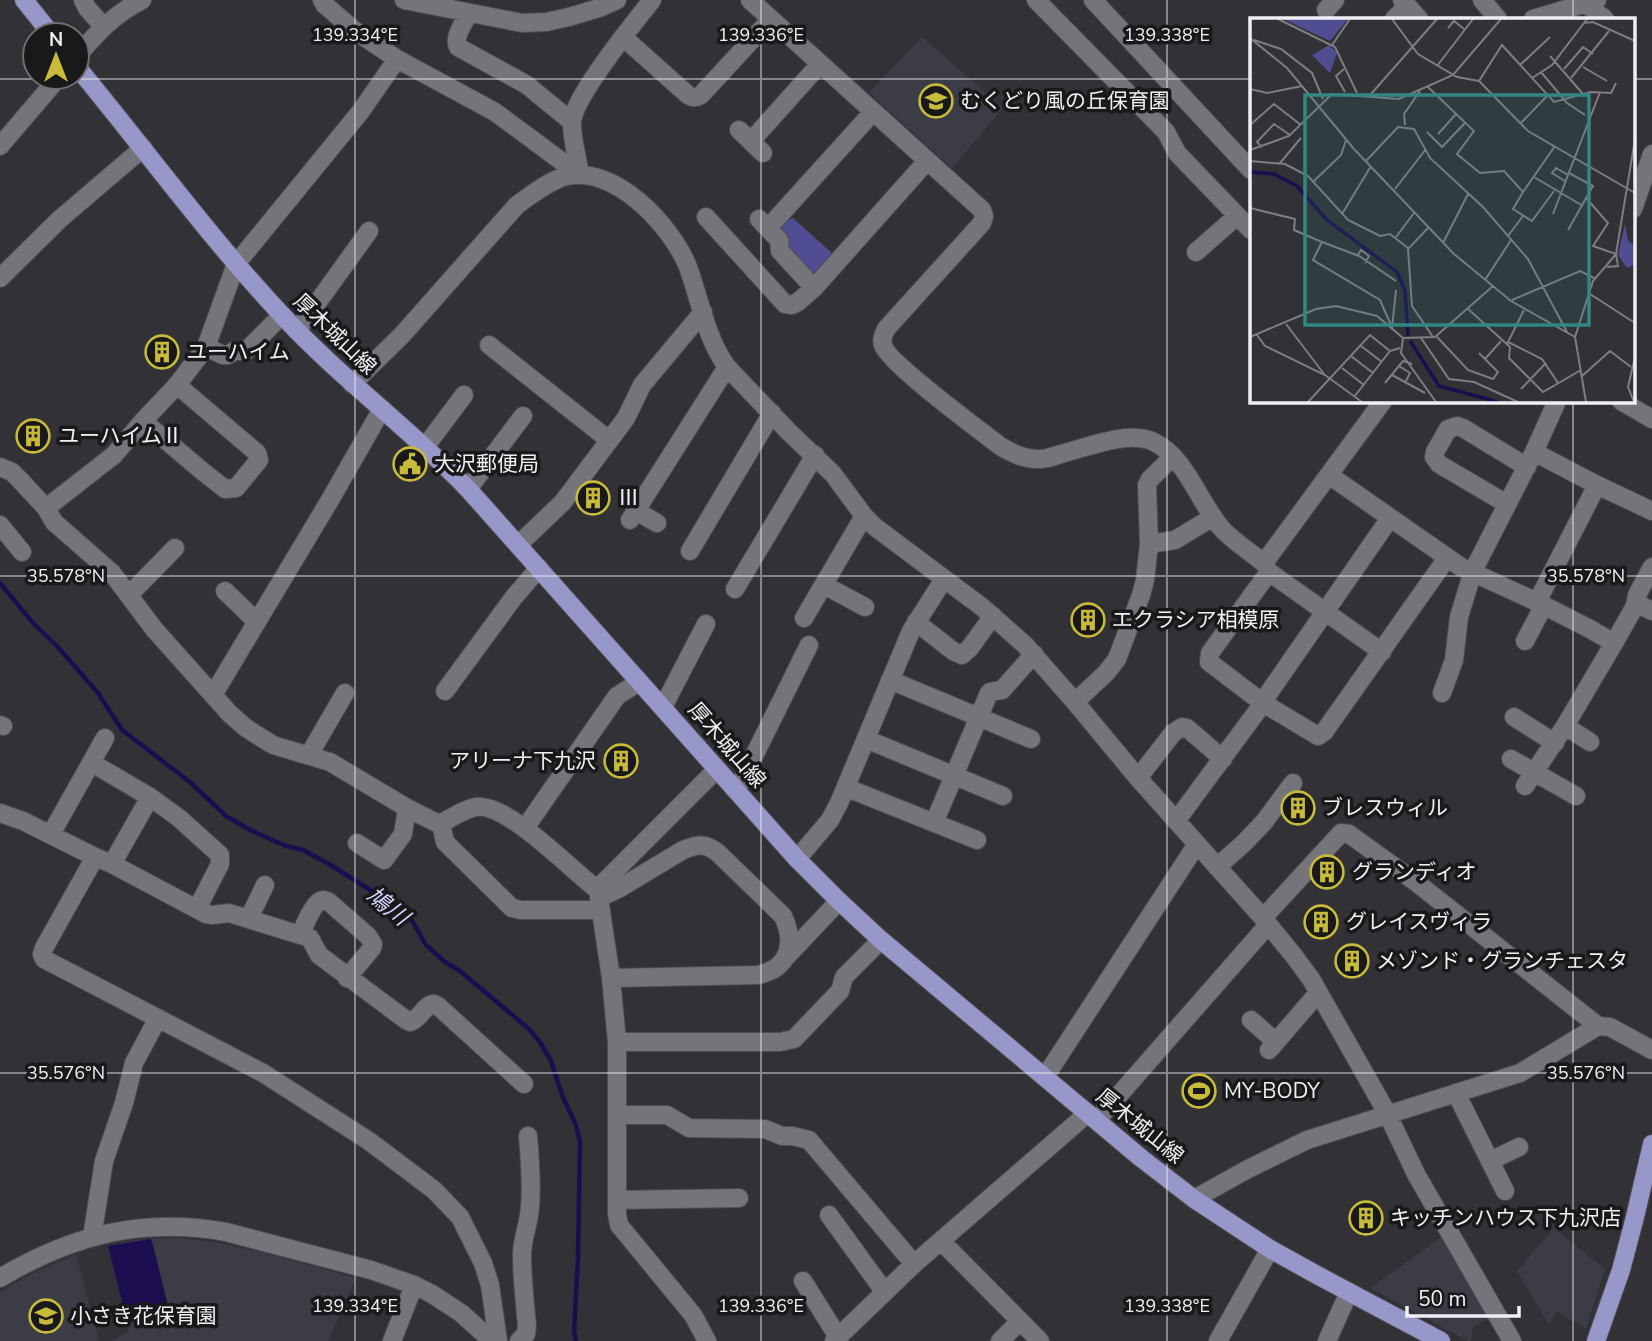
<svg xmlns="http://www.w3.org/2000/svg" width="1652" height="1341" font-family="'Nunito Sans','Noto Sans JP',sans-serif">
<style>
.built{fill:#3b3c46}
.green{fill:#514d92}
.water{fill:#1c0d51}
.lines{fill:none;stroke-linecap:round;stroke-linejoin:round}
.stream{stroke:#1c0d51;stroke-width:4.5}
.minor-casing{stroke:#4d4d51;stroke-width:20}
.major-casing{stroke:#4d4d51;stroke-width:20}
.minor{stroke:#74747a;stroke-width:18}
.major{stroke:#9797c9;stroke-width:18}
.ticks{fill:none;stroke:#f0f0f4;stroke-width:2;stroke-opacity:0.45}
.labels{text-anchor:middle;stroke-width:7;stroke-linejoin:round;paint-order:stroke}
.poi-label{font-size:21px;fill:#f0f0f4;stroke:#19191b;text-anchor:start}
.street-label{font-size:21px;fill:#f0f0f4;stroke:#19191b}
.water-label{font-size:23px;font-style:italic;fill:#d3d5fe;stroke:#19191b}
.inset-river{fill:none;stroke:#1c0d51;stroke-width:3.5}
.inset-road{fill:none;stroke:#7d7d82;stroke-width:2}
.view{fill:#318882;fill-opacity:0.15;stroke:#318882;stroke-width:3.5}
.inset-edge{fill:none;stroke:#f0f0f4;stroke-width:3.5}
.ticks-label{font-size:18px;text-anchor:middle;fill:#f0f0f4;stroke:#19191b;stroke-width:7;stroke-linejoin:round;paint-order:stroke}
</style>
<rect width="100%" height="100%" fill="#313136"/>
<path class="built" d="M922,37L1003,108L952,168L869,93Z
M1554,1228L1605,1269L1586,1329L1557,1311L1549,1325L1517,1271Z
M1442,1237L1492,1320H1486L1473,1327L1471,1341H1468L1370,1288Z
M180,1238L219,1243L261,1252L356,1278L328,1341H111L129,1331L108,1246L136,1240Z
M76,1254L99,1341H0V1292L31,1274Z"/>
<path class="green" d="M793,218L834,255L814,288L769,228Z"/>
<path class="water" d="M150,1239L152,1241L168,1306L154,1324L146,1317L127,1322L108,1246Z"/>
<g class="lines">
<path class="stream" d="M0,583L33,623L57,646L98,693L122,730L190,782L226,816L252,831L286,846L303,850L329,864L375,893L410,917L426,945L445,962L460,971L529,1029L540,1042L551,1061L562,1095L576,1125L580,1142L578,1257L574,1332L576,1341"/>
<defs>
<path id="minor" d="M83,0L87,8L103,26
M322,0L325,5L354,30L397,59L495,112L580,175
M404,0L522,23L546,22L569,17L599,8L617,0
M750,0L982,210L984,216L982,223L886,329C884,334 881,339 883,345C887,362 981,431 1000,446C1012,453 1025,460 1040,459C1047,459 1054,456 1061,454C1088,447 1128,430 1154,442C1187,458 1199,504 1223,530C1235,542 1251,553 1264,563L1383,401
M1036,0L1166,132L1177,153L1251,230
M1093,0L1251,170
M1402,0L1419,19
M1482,0L1498,19
M1586,4L1605,19
M1326,10L1335,0
M469,13C464,23 453,37 458,47L527,85L572,122
M1394,19L1407,6
M1533,19L1597,0
M623,37L688,95C693,98 695,98 701,95L771,19
M77,56C98,32 113,15 142,0
M739,130L763,153
M751,141L820,64
M0,146L59,77
M580,175C578,161 571,134 572,122C574,96 634,23 652,0
M1633,209L1652,154
M706,217L785,304L792,305L798,302L814,288L927,161
M759,219L779,240L780,251L814,288
M768,228L873,112
M1196,252L1237,216
M0,278L60,219L143,148
M297,331L369,231
M489,345L609,440
M206,347L223,355H228L234,351H246L282,315
M352,384L402,335L517,205C531,195 546,183 563,177C613,162 672,226 688,267C700,300 706,338 727,367L789,432L833,474L864,516L875,527L982,607L1025,645L1075,702L1138,778L1263,918L1294,956L1311,979L1387,1113L1416,1174L1512,1341
M1621,401L1652,419
M143,421L201,470L225,489L236,488L259,460L257,453L177,385
M425,447L464,395
M1534,452L1597,485L1652,511
M0,467L12,472L19,479L46,508L54,522L112,573L154,629L229,713L246,728L273,745L330,762L407,808L435,822L441,823C452,818 464,809 476,807C507,802 572,871 599,891
M1329,475L1461,567L1537,602L1590,629L1614,643
M468,489L523,416
M1507,504L1439,464L1434,457L1435,452L1448,429L1457,426L1463,428L1527,467
M46,508L114,455L143,421L177,385L206,347L236,264L361,111L397,59
M636,511L657,523
M630,520L727,367
M0,525L22,552
M1149,544L1175,540L1213,517
M518,545L563,502L626,418L642,385L703,312
M690,551L772,413
M1264,563L1269,572L1382,652
M1269,572L1210,653L1209,662L1263,703L1318,736L1324,732L1447,558
M824,585L865,607
M735,589L815,455
M225,591L257,622
M129,595L175,548
M1537,602L1597,485
M1635,606H1642L1652,611
M804,618L864,516
M916,622L953,651L962,655L969,649L993,616
M1525,641L1544,605
M890,680L1031,739
M445,691L514,597L539,568
M1442,693L1454,660L1459,617L1473,571L1534,452L1557,401
M213,695L330,500L382,409
M1075,702L1106,673L1117,659L1141,595L1145,580L1149,544L1147,485L1150,479L1173,457
M663,707L706,624
M1514,717L1555,743
M0,725L3,726
M1565,726L1590,742
M866,739L1003,796
M309,755L345,693
M1511,759L1576,796
M92,763L150,797L179,818L220,855V864L197,909
M1138,778L1173,733L1182,727L1187,728L1223,759
M1525,786L1565,726L1614,643L1635,606L1637,595L1652,567
M847,788L977,840
M734,789L741,782L809,645
M0,813L23,821L95,857L44,948L42,954L44,959L263,1073L369,1141L434,1190L460,1217L483,1263L490,1285L498,1341
M1176,821L1258,710L1268,694L1390,518
M441,823L445,842L512,908L521,910H600
M934,823L989,693L990,692L1002,690L1034,654
M525,828L617,696L639,682
M51,834L105,738
M357,843L384,860L403,834L407,808
M95,857L112,864L206,914L212,915L229,913L310,938L319,955L406,1020L410,1022C421,1019 423,1005 434,1004L438,1006L524,1084
M797,859L830,820L839,803L911,631L944,579
M112,864L150,797
M1217,867L1244,843L1264,822L1293,783
M599,898L620,888L683,850C698,844 706,843 718,853L783,916C796,944 789,969 757,975L611,978
M249,918L265,885
M1263,918L1341,833L1349,834L1417,883L1598,1026
M300,935C304,927 314,900 323,900C325,900 327,901 329,902L368,936L373,944L372,948L347,978
M786,957L839,901
M1251,1020L1276,1042
M617,1042H780L794,1039L840,991L844,977L881,940
M1269,1050L1318,993
M1045,1077L1197,844
M1456,1093L1505,1191
M618,1115H667L689,1128L765,1129L782,1136H792L809,1140L914,1264
M1097,1120L1268,925
M1490,1161L1519,1147
M1194,1199L1248,1169L1307,1140L1520,1073L1598,1026L1610,1027L1652,1050
M617,1200L739,1198
M829,1215L884,1291
M92,1237L104,1161L124,1103L134,1063L158,1018
M941,1241L1040,1341
M0,1278C72,1235 142,1217 226,1232L371,1270L414,1285L432,1294L461,1313L492,1341
M803,1281L838,1337
M392,1341L414,1285
M519,1341L526,1334L527,1326C525,1303 522,1279 522,1255C522,1238 529,1224 530,1207C532,1183 530,1159 528,1136
M707,1341L693,1315L619,1225L617,1214V1042L611,978L599,898V891L602,884L717,769
M834,1341L914,1264L1088,1113
M1000,1341L1020,1321
M1218,1341L1270,1249
M1327,1341L1349,1292"/>
<path id="major" d="M24,0L52,35
M77,67C145,149 208,236 281,314C339,377 409,428 468,489L797,859L839,901L881,940L1141,1158L1194,1199L1270,1249L1317,1275L1441,1341
M1596,1341L1621,1270L1635,1217L1652,1144"/>
</defs>
<use href="#minor" class="minor-casing"/>
<use href="#major" class="major-casing"/>
<use href="#minor" class="minor"/>
<use href="#major" class="major"/>
</g>
<path class="ticks" d="M355,0V1341M761,0V1341M1167,0V1341M1573,0V19M0,79H1251M1633,79H1652M1573,401V1341M0,576H1652M0,1073H1652"/>
<defs>
<symbol id="school-ring" viewBox="-11 -11 22 22"><circle r="9.5" fill="#19191b" stroke="#c8bb3b" stroke-width="1.5"/><path d="M0-5L7-2L0 1L-7-2ZM-4 1L0 2.5L4 1V4Q0 6-4 4Z" fill="#c8bb3b"/></symbol>
<symbol id="building-ring" viewBox="-11 -11 22 22"><circle r="9.5" fill="#19191b" stroke="#c8bb3b" stroke-width="1.5"/><path d="M-4-6H4V6H1V3H-1V6H-4ZM-2.5-4.3h1.7v1.8h-1.7ZM.8-4.3h1.7v1.8H.8ZM-2.5-1h1.7V.8h-1.7ZM.8-1h1.7V.8H.8Z" fill="#c8bb3b"/></symbol>
<symbol id="civic-ring" viewBox="-11 -11 22 22"><circle r="9.5" fill="#19191b" stroke="#c8bb3b" stroke-width="1.5"/><path d="M-.6-6.5H3V-4.5H.6V-3L4-1V1h2V6H-6V1h2V-1L-.6-3ZM-1.2 2.5V6h2.4V2.5Z" fill="#c8bb3b"/></symbol>
<symbol id="stadium-ring" viewBox="-11 -11 22 22"><circle r="9.5" fill="#19191b" stroke="#c8bb3b" stroke-width="1.5"/><path d="M0-5a6.5 5 0 1 0 0 10a6.5 5 0 1 0 0-10ZM-3.5-1.8h7v3.6h-7Z" fill="#c8bb3b"/></symbol>
</defs>
<g fill-rule="evenodd">
<use href="#school-ring" x="917" y="82" width="38" height="38"/>
<use href="#building-ring" x="143" y="333" width="38" height="38"/>
<use href="#building-ring" x="14" y="417" width="38" height="38"/>
<use href="#civic-ring" x="391" y="445" width="38" height="38"/>
<use href="#building-ring" x="574" y="479" width="38" height="38"/>
<use href="#building-ring" x="1069" y="601" width="38" height="38"/>
<use href="#building-ring" x="602" y="742" width="38" height="38"/>
<use href="#building-ring" x="1279" y="789" width="38" height="38"/>
<use href="#building-ring" x="1308" y="853" width="38" height="38"/>
<use href="#building-ring" x="1302" y="903" width="38" height="38"/>
<use href="#building-ring" x="1333" y="942" width="38" height="38"/>
<use href="#stadium-ring" x="1180" y="1072" width="38" height="38"/>
<use href="#building-ring" x="1347" y="1199" width="38" height="38"/>
<use href="#school-ring" x="27" y="1297" width="38" height="38"/>
</g>
<g class="labels">
<g class="poi-label">
<text x="960" y="108">むくどり風の丘保育園</text>
<text x="186" y="359">ユーハイム</text>
<text x="58" y="443">ユーハイムⅡ</text>
<text x="434" y="471">大沢郵便局</text>
<text x="618" y="505">Ⅲ</text>
<text x="1112" y="627">エクラシア相模原</text>
<text x="596" y="768" text-anchor="end">アリーナ下九沢</text>
<text x="1322" y="815">ブレスウィル</text>
<text x="1352" y="879">グランディオ</text>
<text x="1346" y="929">グレイスヴィラ</text>
<text x="1376" y="968">メゾンド・グランチェスタ</text>
<text x="1224" y="1098">MY-BODY</text>
<text x="1390" y="1225">キッチンハウス下九沢店</text>
<text x="70" y="1323">小さき花保育園</text>
</g>
<g class="street-label">
<text transform="translate(335 334) rotate(44)" y="7">厚木城山線</text>
<text transform="translate(727 745) rotate(49)" y="7">厚木城山線</text>
<text transform="translate(1140 1126) rotate(39)" y="7">厚木城山線</text>
</g>
<g class="water-label">
<text transform="translate(388 906) rotate(38)" y="8">鳩川</text>
</g>
</g>
<g transform="translate(1250 18)">
<rect width="385" height="385" fill="#313136"/>
<path d="M33,1H98L80,23ZM79,27L87,35L80,55L62,37ZM375,206L378,223L385,228V247L377,250L368,237Z" fill="#514d92"/>
<path class="inset-river" d="M0,154L24,156L47,168L77,202L147,254L155,273L158,318M160,323L189,368L248,384"/>
<path class="inset-road" d="M28,1L85,29L107,75M142,1L168,36L207,59L229,63L278,113L385,175M334,5L343,4L385,23M198,10L204,3L214,11M0,20L37,50L104,131L204,236L261,283L325,319M4,22L31,31L62,55L73,81M82,27L100,1M300,38L333,76M270,47L300,19M187,48L223,1M333,49L357,63M94,51L86,58L95,74M314,51L333,29L343,36M291,54L317,85L335,97M282,60L302,47L337,1M321,60L359,13M229,63L252,27L304,84L341,74L361,75L366,65M178,69L224,113L207,136L230,155L254,153L273,174L305,128M0,71L17,75L52,68M121,76L187,1M270,106L297,78M0,107L24,86L51,107M155,107L154,96L170,73M177,114L192,129L215,105M188,116L206,96M12,129L7,124L24,106L40,117M0,132L39,118L82,76L149,81L203,57L251,1M0,143L35,146L58,158L98,202L130,218L140,216L158,230M116,143L148,109L164,111L180,140L233,189L278,241L317,314M30,145L51,120M284,159L333,188M315,163L302,155L306,150L318,157M63,164L91,137L96,122M145,171L176,131M273,174L263,191L282,203L304,173M337,181L358,205L343,228L366,236L368,248L357,249M0,190L45,201L44,212L72,224L63,242L130,282L141,307M92,196L121,148M303,196L350,74M178,210L158,231L162,288L183,319M318,212L343,168L319,155M258,218L273,198M146,219L164,195M72,224L109,238L146,263M193,225L218,176M107,238L111,232L119,238L115,245M235,262L261,222M340,276L385,305M262,282L330,253L344,260M217,290L260,329L259,340L293,374L331,352M36,306L74,356M142,310L146,272M7,317L15,328L75,357L112,384M0,319L66,291L86,288L127,298L153,320L185,319L243,268M187,319L218,352L243,361L248,354L229,335M153,320L151,335L186,384M171,320L199,361L224,364L268,384M258,324L292,341L308,365M257,326L274,292M111,328L132,344M101,338L123,355M235,341L251,323M149,348L160,355L155,365M92,350L114,367M142,357L175,375M332,358L360,333L381,349M135,365L153,343L162,346M271,371L296,345M104,379L140,333L150,330M58,384L120,317L140,333M336,384L325,319L343,263L366,236L385,121M384,384L378,369L385,339"/>
<path class="view" d="M55,77H339V307H55Z"/>
<rect width="385" height="385" class="inset-edge"/>
</g>
<g class="ticks-label">
<text x="355" y="41">139.334°E</text>
<text x="761" y="41">139.336°E</text>
<text x="1167" y="41">139.338°E</text>
<text x="66" y="582">35.578°N</text>
<text x="1586" y="582">35.578°N</text>
<text x="66" y="1079">35.576°N</text>
<text x="1586" y="1079">35.576°N</text>
<text x="355" y="1312">139.334°E</text>
<text x="761" y="1312">139.336°E</text>
<text x="1167" y="1312">139.338°E</text>
</g>
<g transform="translate(56 56)"><circle r="33" fill="#19191b" stroke="#6f6f72" stroke-width="2"/>
<path d="M0-5L12 26L0 18L-12 26Z" fill="#c8bb3b"/>
<text y="-10" font-size="19" font-weight="bold" text-anchor="middle" fill="#f0f0f4">N</text>
</g>
<path d="M1407 1306v10h112v-10" fill="none" stroke="#f0f0f4" stroke-width="3.5"/>
<text x="1418" y="1306" font-size="21" fill="#f0f0f4" stroke="#19191b" stroke-width="5" paint-order="stroke">50 m</text>
</svg>
